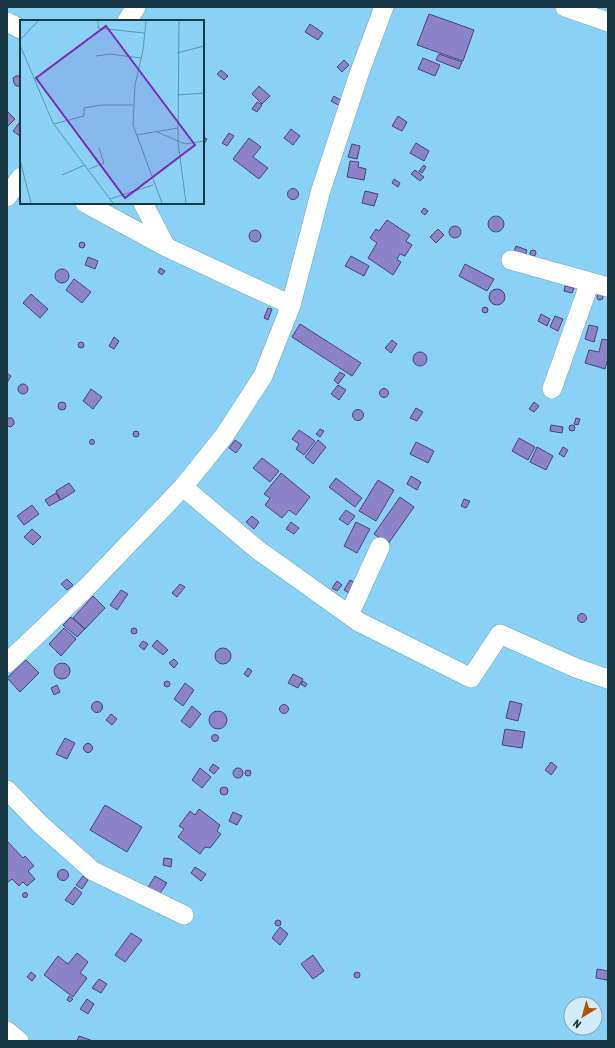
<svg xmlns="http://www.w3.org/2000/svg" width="615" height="1048" font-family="'Asap Condensed',sans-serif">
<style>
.building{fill:#8c82c7;stroke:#4c4378}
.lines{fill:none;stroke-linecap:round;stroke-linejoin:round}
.minor-casing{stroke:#61a9ca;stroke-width:20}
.minor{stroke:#fff;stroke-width:19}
.inset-road{fill:none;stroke:#5c94af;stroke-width:1}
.view{fill:#7b2cbf;fill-opacity:0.15;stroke:#7b2cbf;stroke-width:2}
.inset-edge{fill:none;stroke:#183745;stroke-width:2}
</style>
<rect width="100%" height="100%" fill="#8ad2f5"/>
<path class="building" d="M429,14L474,30L463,61L417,45Z
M310,24L323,33L318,40L305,32Z
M439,54L462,62L459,69L436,60Z
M423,58L440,65L435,76L418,69Z
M344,60L349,65L342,72L337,67Z
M221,70L228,76L224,80L217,74Z
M16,76H21V86H16L14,83L13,78Z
M259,86L270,96L262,104L252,94Z
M334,96L342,101L340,106L331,101Z
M257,102L262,105L257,112L252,109Z
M7,111L15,119L8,126L7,125Z
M398,116L407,122L402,131L392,126Z
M19,123L21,124V137L13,131Z
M291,129L300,136L293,145L284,138Z
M229,133L234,136L227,146L222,143Z
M203,137L207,139L203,146Z
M249,138L261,147L253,157L268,168L259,179L233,159Z
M416,143L429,151L424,161L410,153Z
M352,144L360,146L357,159L348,157Z
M350,161L359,162L358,167L366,169L364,180L347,177Z
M424,165L426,167L422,173L419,171Z
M415,170L424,177L420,181L411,174Z
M394,179L400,183L398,187L392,183Z
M287.5 194a5.5 5.5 0 1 1 11 0a5.5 5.5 0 1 1-11 0Z
M365,191L378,194L374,206L362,203Z
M424,208L428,211L425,215L421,212Z
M488 224a8 8 0 1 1 16 0a8 8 0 1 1-16 0Z
M387,220L410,235L406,241L412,245L405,256L400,254L397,259L401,262L393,275L368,258L377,243L370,238L376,229L379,231Z
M449 232a6 6 0 1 1 12 0a6 6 0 1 1-12 0Z
M438,229L444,235L436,243L430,237Z
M249 236a6 6 0 1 1 12 0a6 6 0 1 1-12 0Z
M79 245a3 3 0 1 1 6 0a3 3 0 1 1-6 0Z
M516,246L527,250L524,258L513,254Z
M530 253a3 3 0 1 1 6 0a3 3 0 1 1-6 0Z
M351,256L369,266L364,276L345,266Z
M88,257L98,261L95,269L85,265Z
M465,264L494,279L487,291L459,276Z
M160,268L165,271L162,275L158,272Z
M55 276a7 7 0 1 1 14 0a7 7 0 1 1-14 0Z
M74,279L91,292L82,303L66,290Z
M565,286L574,288L572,293L564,291Z
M489 297a8 8 0 1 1 16 0a8 8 0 1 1-16 0Z
M597 297a3 3 0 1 1 6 0a3 3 0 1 1-6 0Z
M31,294L48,309L40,318L23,303Z
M482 310a3 3 0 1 1 6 0a3 3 0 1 1-6 0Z
M268,308L272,309L268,320L264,318Z
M541,314L550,319L547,326L538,321Z
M555,316L563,319L558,331L550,327Z
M300,324L361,363L352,376L292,337Z
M589,325L598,327L594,342L585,339Z
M114,337L119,341L114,349L109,346Z
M602,339L608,340V358L605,369L585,363L589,350L599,352Z
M392,340L397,344L391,353L385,348Z
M78 345a3 3 0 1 1 6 0a3 3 0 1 1-6 0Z
M413 359a7 7 0 1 1 14 0a7 7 0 1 1-14 0Z
M340,372L345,375L338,384L334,380Z
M7,373L11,376L7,383Z
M18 389a5 5 0 1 1 10 0a5 5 0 1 1-10 0Z
M338,385L346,390L339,400L331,394Z
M379.5 393a4.5 4.5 0 1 1 9 0a4.5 4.5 0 1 1-9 0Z
M91,389L102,397L93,409L83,401Z
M534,402L539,406L534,412L529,409Z
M58 406a4 4 0 1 1 8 0a4 4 0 1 1-8 0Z
M416,408L423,412L417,421L410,418Z
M352.5 415a5.5 5.5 0 1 1 11 0a5.5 5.5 0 1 1-11 0Z
M7,418H12L14,421V424L11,427L7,426Z
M576,418L580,419L578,425L574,424Z
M569 428a3 3 0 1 1 6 0a3 3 0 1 1-6 0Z
M551,425L563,427L562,433L550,431Z
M320,429L324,431L320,437L316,434Z
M299,430L315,441L304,455L296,449L299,444L292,439Z
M133 434a3 3 0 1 1 6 0a3 3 0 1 1-6 0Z
M519,438L535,447L528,460L512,451Z
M89.5 442a2.5 2.5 0 1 1 5 0a2.5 2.5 0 1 1-5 0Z
M235,440L242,445L236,453L229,448Z
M318,440L326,447L313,464L305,457Z
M416,442L434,451L428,463L410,454Z
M537,447L553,456L546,470L530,462Z
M563,447L568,450L564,457L559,454Z
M262,458L279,471L270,482L253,468Z
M281,473L310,497L296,515L289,510L282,518L265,505L270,498L264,494Z
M411,476L421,482L417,490L407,484Z
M336,478L362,498L355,507L329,487Z
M378,480L394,490L376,521L359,511Z
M69,483L75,491L61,500L56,491Z
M56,493L60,500L49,506L45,500Z
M400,497L414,507L388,544L374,534Z
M464,499L470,501L466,508L461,506Z
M32,505L39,514L24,525L17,516Z
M346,510L355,516L348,525L339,519Z
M252,516L259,522L254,529L246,522Z
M291,522L299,528L294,534L286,529Z
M356,522L370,529L357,553L344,546Z
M32,529L41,537L33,545L24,537Z
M67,579L73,585L67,590L61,584Z
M350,580L355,583L349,593L344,590Z
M337,581L342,585L337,591L332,588Z
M180,584L185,587L177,597L172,593Z
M121,590L128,594L117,610L110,605Z
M93,596L105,608L85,629L73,618Z
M577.5 618a4.5 4.5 0 1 1 9 0a4.5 4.5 0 1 1-9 0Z
M71,617L85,629L77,637L63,625Z
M131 631a3 3 0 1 1 6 0a3 3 0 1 1-6 0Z
M64,628L76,639L61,656L49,644Z
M157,640L168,650L163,655L152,646Z
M143,641L148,644L144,650L139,646Z
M215 656a8 8 0 1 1 16 0a8 8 0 1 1-16 0Z
M174,659L178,663L174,668L169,663Z
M26,660L39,673L20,692L7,678Z
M54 671a8 8 0 1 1 16 0a8 8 0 1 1-16 0Z
M248,668L252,671L248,677L244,674Z
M293,674L303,679L298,688L288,683Z
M164 684a3 3 0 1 1 6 0a3 3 0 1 1-6 0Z
M303,681L307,684L305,687L301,684Z
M185,683L194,690L183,706L174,699Z
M57,685L60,692L54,695L51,688Z
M510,701L522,704L518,721L506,718Z
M91.5 707a5.5 5.5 0 1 1 11 0a5.5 5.5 0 1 1-11 0Z
M279.5 709a4.5 4.5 0 1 1 9 0a4.5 4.5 0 1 1-9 0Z
M192,706L201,714L190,728L181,721Z
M209 720a9 9 0 1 1 18 0a9 9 0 1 1-18 0Z
M111,714L117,719L112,725L106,720Z
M505,729L525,732L522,748L502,745Z
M211.5 738a3.5 3.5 0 1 1 7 0a3.5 3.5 0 1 1-7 0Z
M65,738L75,743L67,759L56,754Z
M83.5 748a4.5 4.5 0 1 1 9 0a4.5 4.5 0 1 1-9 0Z
M551,762L557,767L551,775L545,770Z
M213,764L219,768L214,774L209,770Z
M200,768L211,777L202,788L192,780Z
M233 773a5 5 0 1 1 10 0a5 5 0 1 1-10 0Z
M245 773a3 3 0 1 1 6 0a3 3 0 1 1-6 0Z
M220 791a4 4 0 1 1 8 0a4 4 0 1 1-8 0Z
M105,805L142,827L127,852L90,830Z
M199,809L220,825L217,831L221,834L210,848L205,847L200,854L178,837L184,829L179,826L190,811L195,815Z
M233,812L242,816L237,825L229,821Z
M7,841L23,858L25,856L34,866L28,871L35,879L27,886L23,882L19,886L12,879L7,883Z
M164,858L172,859L171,867L163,865Z
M195,867L206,874L201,881L191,873Z
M57.5 875a5.5 5.5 0 1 1 11 0a5.5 5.5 0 1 1-11 0Z
M83,876L88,880L82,889L76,885Z
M155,876L167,883L158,896L147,889Z
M75,887L82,893L73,905L65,900Z
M22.5 895a2.5 2.5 0 1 1 5 0a2.5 2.5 0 1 1-5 0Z
M275 923a3 3 0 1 1 6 0a3 3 0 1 1-6 0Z
M280,927L288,934L280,945L272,938Z
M131,933L142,940L125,962L115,955Z
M77,953L88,962L80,973L87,978L73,997L44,975L58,956L68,964Z
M313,955L324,971L313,979L301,964Z
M597,969L608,971L607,980L596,978Z
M354 975a3 3 0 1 1 6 0a3 3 0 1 1-6 0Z
M31,972L36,976L32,981L27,977Z
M99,979L107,984L101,993L92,988Z
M69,996L73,999L70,1002L67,1000Z
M87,999L94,1004L88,1014L80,1009Z
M79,1036L93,1041H77Z"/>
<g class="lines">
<defs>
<path id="minor" d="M565,7L608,22
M127,21L136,7
M7,22L21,29
M7,197L21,177
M85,203L166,247L291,305
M143,203L166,247
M511,260L590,282
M552,389L590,282L608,287
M183,487L258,550L359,622L471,678L500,634L576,668L608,679
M349,615L380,547
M7,663L86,588L183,487L224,436L263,376L291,305L321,190L359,74L384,7
M7,790L40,824L93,871L184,915
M7,1031L19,1041"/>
</defs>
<use href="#minor" class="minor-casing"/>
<use href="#minor" class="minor"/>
</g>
<g transform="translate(20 20)">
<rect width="184" height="184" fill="#8ad2f5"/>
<path class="inset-road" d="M78,1V8L124,13M126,1L123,30L115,65L113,105L142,183M159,1L158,122L166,183M0,20L18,1M0,25L33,103L93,183M157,33L184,26M76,36L90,34L121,38M157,75L184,73M34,104L64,96V88L81,85H113M135,111L165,124L184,121M116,115L158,108M0,140L11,183M69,149L84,143L79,128M42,155L65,145M90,179L133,165"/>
<path class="view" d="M86,6L175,125L105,178L16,58Z"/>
<rect width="184" height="184" class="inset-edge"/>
</g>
<rect width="615" height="1048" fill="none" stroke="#183745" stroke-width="16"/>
<g transform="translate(583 1016) rotate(217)"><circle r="19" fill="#d1ecfb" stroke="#87a4b2"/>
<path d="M0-3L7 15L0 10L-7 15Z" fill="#b25405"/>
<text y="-6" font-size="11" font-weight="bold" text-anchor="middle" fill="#183745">N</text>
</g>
</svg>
